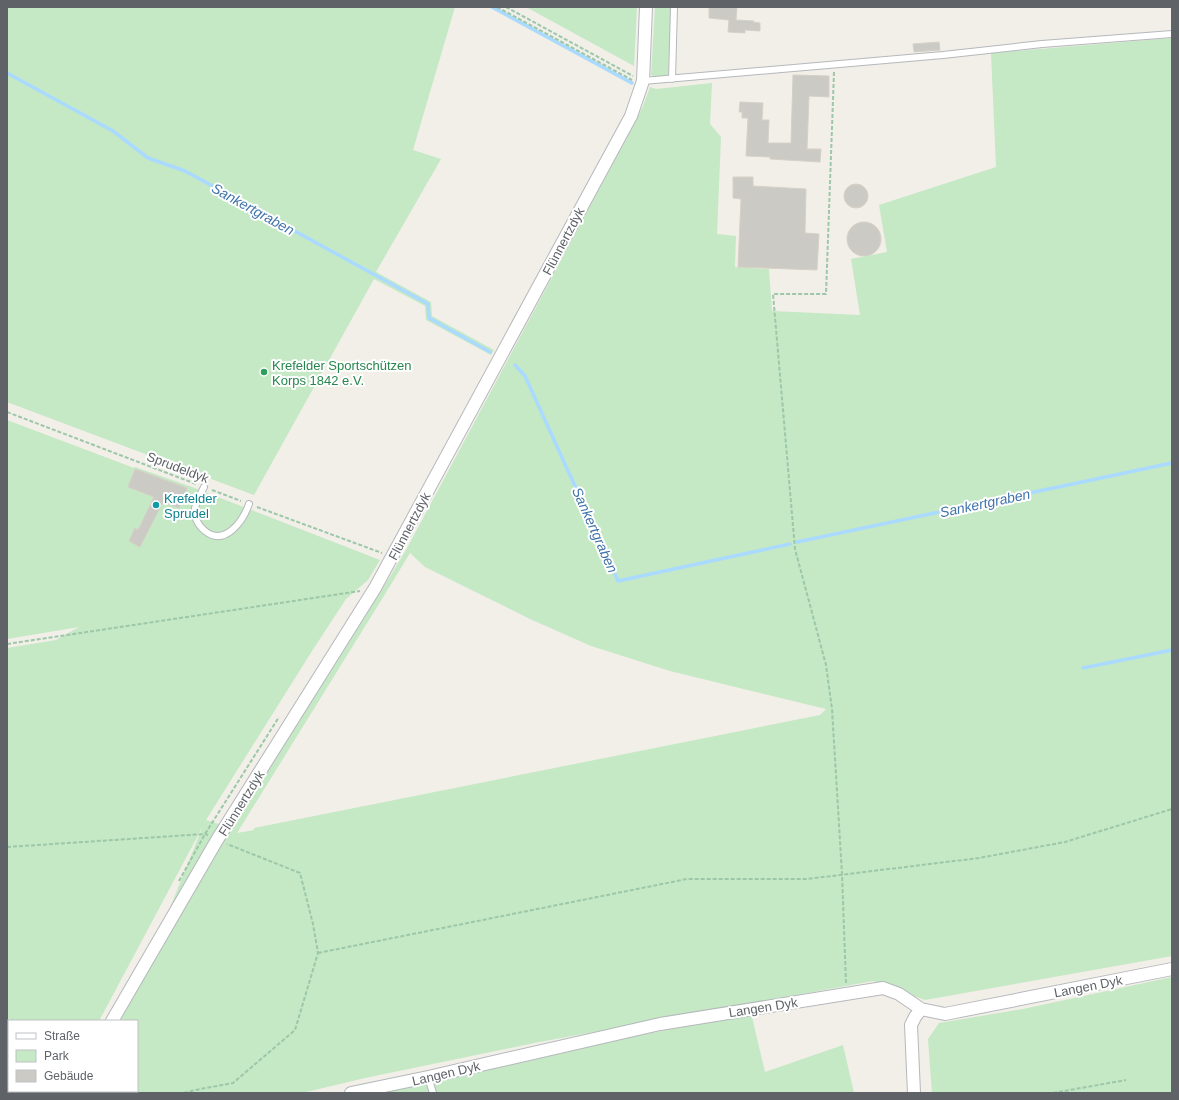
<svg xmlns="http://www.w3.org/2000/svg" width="1179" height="1100" font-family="Helvetica,sans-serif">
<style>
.green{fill:#c5e8c5;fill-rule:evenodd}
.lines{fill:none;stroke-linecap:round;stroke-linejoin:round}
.stream{stroke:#aadaff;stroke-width:3.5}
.building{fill:#cccac5;stroke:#d6d1c6}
.service-casing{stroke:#b5b8bc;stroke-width:8}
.minor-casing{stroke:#b5b8bc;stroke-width:14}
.path{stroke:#9cc7a9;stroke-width:2;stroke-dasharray:4 2;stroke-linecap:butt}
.service{stroke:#fff;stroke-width:6}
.minor{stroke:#fff;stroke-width:12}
.leisure-dot{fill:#2e9e5b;stroke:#fff;stroke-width:1.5}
.culture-dot{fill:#0f9aa8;stroke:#fff;stroke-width:1.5}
.labels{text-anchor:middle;stroke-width:4;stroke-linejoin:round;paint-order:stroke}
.street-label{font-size:13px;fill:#5f6368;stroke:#fff}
.leisure-label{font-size:13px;fill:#27864d;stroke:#fff;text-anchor:start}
.culture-label{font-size:13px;fill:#0d838f;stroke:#fff;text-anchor:start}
.water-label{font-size:14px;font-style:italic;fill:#4174aa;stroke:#fff}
</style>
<rect width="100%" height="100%" fill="#f1efe8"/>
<path class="green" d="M7,7H455L413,150L441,159L376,272L431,302L432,316L494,350L491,355L426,320L425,306L374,279L254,495L7,402Z
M489,7H495L633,82L632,85Z
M526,7H637L634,66Z
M655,7H671L668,77L657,78L651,75Z
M1172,38V956L925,1000L873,981L534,1043L365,1078L302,1093H79L80,1091H137V1021H119L138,987L203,826L99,1021H9V1091H62L61,1093H7V648L56,640L79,627L7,639V420L134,468L135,467L192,487L380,560L368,580L346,599L312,651L206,820L232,828L386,583L406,550L634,124L643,106L650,87L656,89L712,83L710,124L721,137L717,234L736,236L735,267L769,269L772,311L860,315L851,259L887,252L879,205L996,167L991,53ZM410,553L425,567L530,619L591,646L670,671L826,709L820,715L254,828V830L237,833L390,586Z
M1172,977V1093H932L928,1039L939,1023L1023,1009Z
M751,1013L765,1072L843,1045L854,1093H353Z"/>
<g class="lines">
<path class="stream" d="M492,7L632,83
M7,73L113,131L148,158L185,171L428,304L429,318L490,352
M515,365L525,376L618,581L790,544
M797,542L1172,463
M1083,668L1172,650"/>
</g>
<path class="building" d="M709,7H737L736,20L754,21L753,22L760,23V31L745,30V33L728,32L729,20L709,18Z
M939,42L940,50L914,52L913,44Z
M793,75L829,76V97L809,96L807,149H821L820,162L770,159V157L746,156L748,118H742V112H739L740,102L763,103L762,120H769L768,143H791Z
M733,177H753V186L806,189L805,233L819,234L817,270L738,267L741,199L733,198Z
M844 196a12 12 0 1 1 24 0a12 12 0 1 1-24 0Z
M847 239a17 17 0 1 1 34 0a17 17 0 1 1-34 0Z
M135,469L187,488L179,508L163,502L140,547L129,541L135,528L138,530L154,497L128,487Z"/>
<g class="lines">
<defs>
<path id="service" d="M672,79L674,7
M643,81L943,55L1042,44L1172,34
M204,487C200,496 193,506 195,516C197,523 200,527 205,531C225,547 243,521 249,504
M428,1077L433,1093"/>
<path id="minor" d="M112,1021L217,840L375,588L631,116L643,81L646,7
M71,1093L72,1091
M351,1093L428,1077L660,1024L883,988L899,994L921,1009L945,1014L1172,969
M914,1093L911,1025L915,1017L921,1009"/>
</defs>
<use href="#service" class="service-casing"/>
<use href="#minor" class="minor-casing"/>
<path class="path" d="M497,7L632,80
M506,7L633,76
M834,72L826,294H773L795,549L826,665L832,709L842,874L846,983
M7,412L196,484
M212,490L241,501
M257,507L382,553
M7,644L360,591
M7,847L205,834L208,835
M179,881L205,834L279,717
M318,953L687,879H807L979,858L1065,842L1172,809
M184,1093L195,1090L233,1083L295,1030L318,953L313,924L300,873L227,844
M1053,1093L1126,1080"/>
<use href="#service" class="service"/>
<use href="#minor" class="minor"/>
</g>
<circle class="leisure-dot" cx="264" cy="372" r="4"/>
<circle class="culture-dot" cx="156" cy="505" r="4"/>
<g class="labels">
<g class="street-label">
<text transform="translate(563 241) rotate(-62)" y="5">Flünnertzdyk</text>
<text transform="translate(178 467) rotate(21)" y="5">Sprudeldyk</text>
<text transform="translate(409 526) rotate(-62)" y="5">Flünnertzdyk</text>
<text transform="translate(241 803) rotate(-58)" y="5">Flünnertzdyk</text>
<text transform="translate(1088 986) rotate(-11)" y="5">Langen Dyk</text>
<text transform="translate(763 1007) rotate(-9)" y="5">Langen Dyk</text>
<text transform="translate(446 1073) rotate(-13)" y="5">Langen Dyk</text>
</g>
<g class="leisure-label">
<text x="272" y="370">Krefelder Sportschützen<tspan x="272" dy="15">Korps 1842 e.V.</tspan></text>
</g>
<g class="culture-label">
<text x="164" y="503">Krefelder<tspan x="164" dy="15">Sprudel</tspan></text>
</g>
<g class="water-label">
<text transform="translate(253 209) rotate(29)" y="5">Sankertgraben</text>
<text transform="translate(985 503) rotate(-12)" y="5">Sankertgraben</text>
<text transform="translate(595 530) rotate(66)" y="5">Sankertgraben</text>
</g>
</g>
<rect width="1179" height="1100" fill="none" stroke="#5f6368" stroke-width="16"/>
<rect x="8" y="1020" width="130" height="72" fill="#ffffff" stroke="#bfc1c3"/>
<rect x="16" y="1033" width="20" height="6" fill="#ffffff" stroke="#bfc1c3"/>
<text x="44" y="1040" font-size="12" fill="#5f6368">Straße</text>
<rect x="16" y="1050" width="20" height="12" fill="#c5e8c5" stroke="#bfc1c3"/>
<text x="44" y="1060" font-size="12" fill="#5f6368">Park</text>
<rect x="16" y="1070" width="20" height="12" fill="#cccac5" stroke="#bfc1c3"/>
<text x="44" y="1080" font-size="12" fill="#5f6368">Gebäude</text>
</svg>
